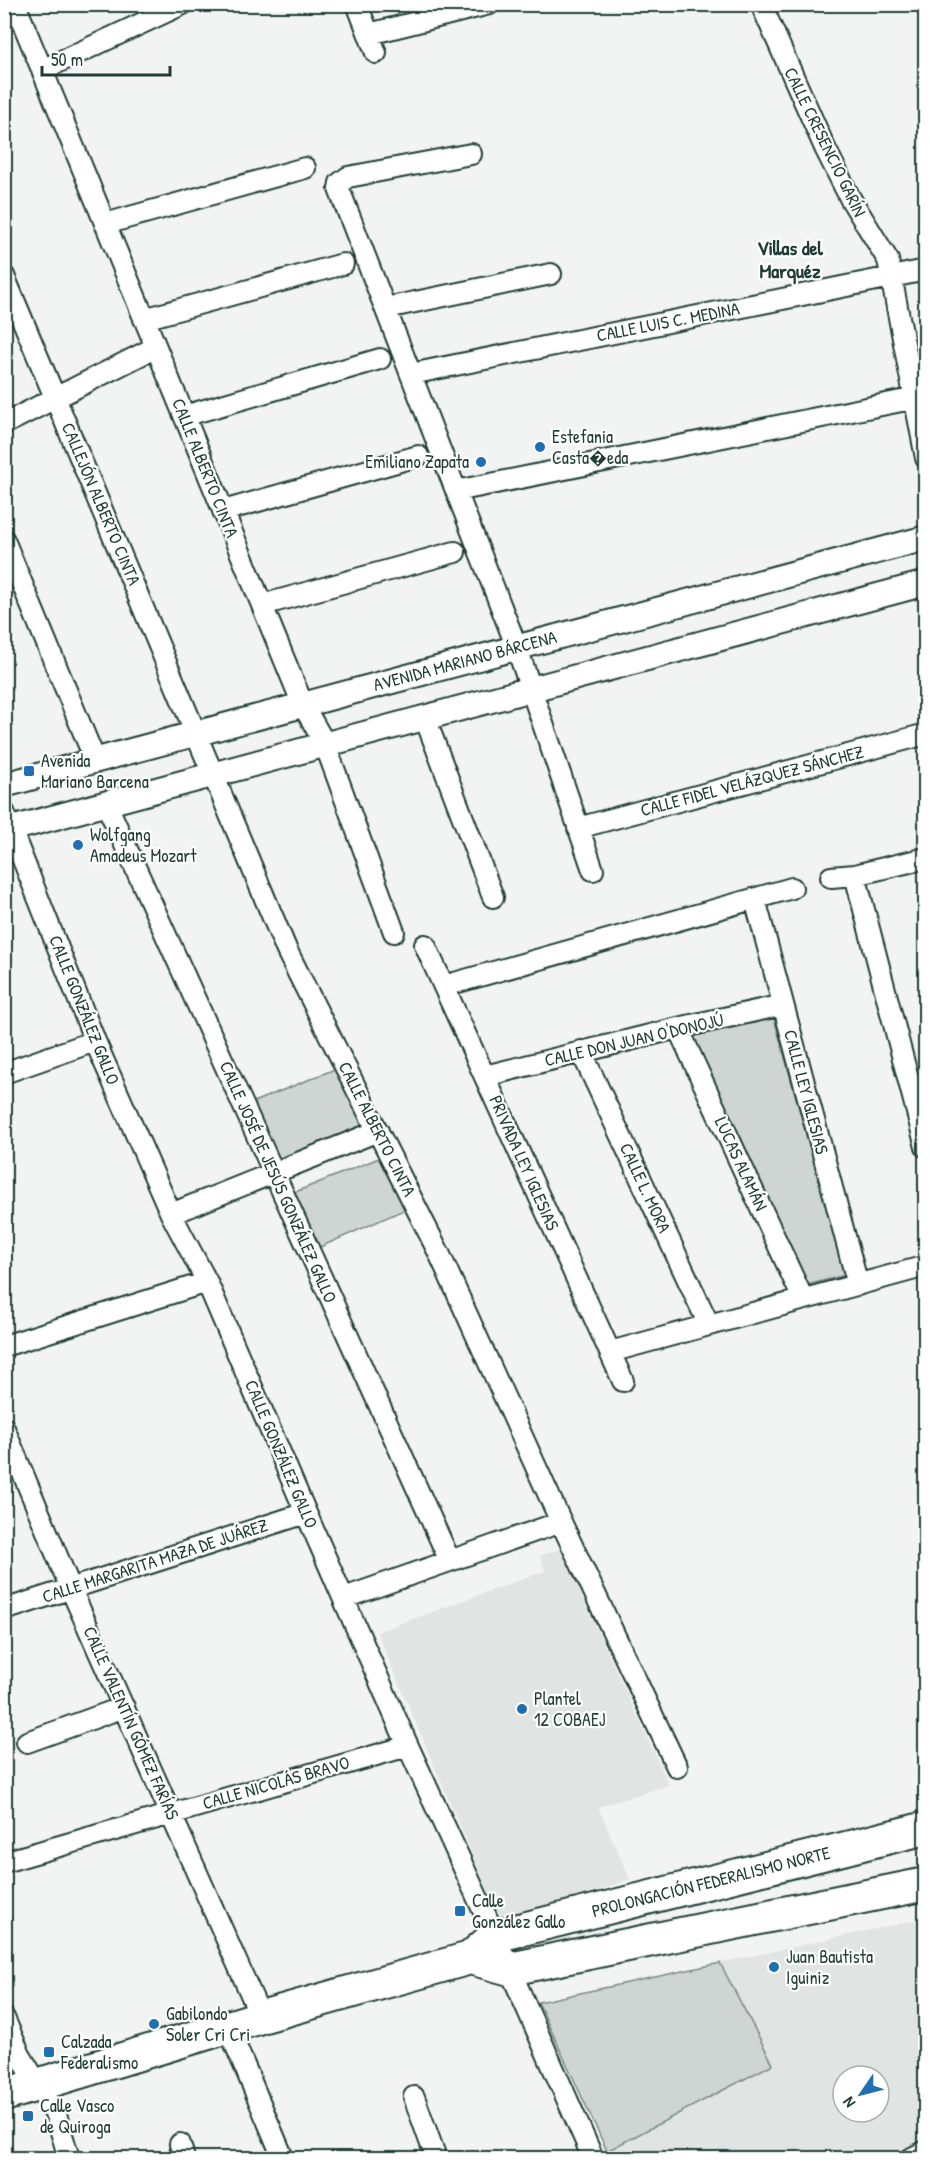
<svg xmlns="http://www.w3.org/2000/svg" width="930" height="2163" font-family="'Patrick Hand',sans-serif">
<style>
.built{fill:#e0e4e3;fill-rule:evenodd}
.green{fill:#ced5d3;stroke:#768984;stroke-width:1.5}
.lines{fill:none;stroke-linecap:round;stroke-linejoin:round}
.minor-casing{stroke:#1f3d34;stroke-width:24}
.tertiary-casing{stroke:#1f3d34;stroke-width:28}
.primary-casing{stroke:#1f3d34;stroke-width:36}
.minor{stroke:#fff;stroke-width:20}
.tertiary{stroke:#fff;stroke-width:24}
.primary{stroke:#fff;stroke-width:32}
.poi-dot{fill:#1f6fb2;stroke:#fff;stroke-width:2}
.labels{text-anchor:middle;stroke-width:4.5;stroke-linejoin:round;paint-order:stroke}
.street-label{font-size:18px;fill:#1f3d34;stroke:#fff}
.poi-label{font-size:18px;fill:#1f3d34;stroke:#fff;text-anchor:start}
.neighbourhood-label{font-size:20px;font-weight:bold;fill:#1f3d34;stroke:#fff}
</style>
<rect width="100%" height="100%" fill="#f2f3f3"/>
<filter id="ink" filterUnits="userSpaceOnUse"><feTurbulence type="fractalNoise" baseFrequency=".0167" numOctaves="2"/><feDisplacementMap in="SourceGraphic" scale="12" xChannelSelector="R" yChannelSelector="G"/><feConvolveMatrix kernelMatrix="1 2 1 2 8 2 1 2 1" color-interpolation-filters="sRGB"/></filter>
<g filter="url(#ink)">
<path class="built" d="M560,1549L669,1785L598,1807L630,1879L512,1921L497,1912L377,1632L545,1571L540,1556Z
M925,1918V2141L891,2158H611L607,2151L773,2064L720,1963ZM843,2076H879V2112H843Z"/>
<path class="green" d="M774,1018L845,1275L807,1285L691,1037Z
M335,1069L364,1127L278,1161L251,1103Z
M379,1158L406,1209L318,1248L293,1193Z
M720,1963L773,2064L607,2151L538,2002Z"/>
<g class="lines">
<defs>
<path id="minor" d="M15,4L303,705L325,744L394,932
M357,4L376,53
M761,4L825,148L850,198L888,260L926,458
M369,34L489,4
M42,70L183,4
M471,154L348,177L340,183L339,189L517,648L593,870
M105,224L305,168
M4,276L287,951L439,1253L561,1522L677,1767
M386,308L551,274
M144,319L343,264
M411,374L926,270
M184,416L380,359
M4,424L156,347
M456,491L926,396
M223,511L418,456
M4,540L95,760
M262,605L455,552
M425,718L493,897
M106,803L450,1561
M4,812L95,1041L171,1214L207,1282L306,1513L408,1746L495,1936L593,2158
M578,828L926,734
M855,875L926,1147
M831,877L855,875L926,858
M755,899L858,1285
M425,945L623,1381
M444,986L792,888
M678,1028L803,1299
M581,1051L709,1325
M4,1073L95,1041
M485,1076L678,1028L783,1005
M171,1214L378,1131
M4,1346L207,1282
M610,1352L926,1266
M4,1428L70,1587L261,2017
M344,1598L561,1522
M4,1610L306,1513
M27,1742L124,1707
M4,1862L408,1746
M4,2018L20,2055L56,2115L69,2158
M228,2027L283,2158
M414,2097L436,2158
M180,2144L184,2158
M912,2158L926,2151"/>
<path id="tertiary" d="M4,785L926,538
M11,829L926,583"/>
<path id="primary" d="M470,1958L510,1969L926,1884
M4,2095L261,2017L470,1958L495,1936L926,1828"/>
</defs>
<use href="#minor" class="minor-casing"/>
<use href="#tertiary" class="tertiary-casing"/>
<use href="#primary" class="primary-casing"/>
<use href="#minor" class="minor"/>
<use href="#tertiary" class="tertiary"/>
<use href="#primary" class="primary"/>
</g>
</g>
<g class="poi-dot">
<circle cx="540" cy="447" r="6"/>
<circle cx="481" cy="462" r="6"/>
<rect x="23" y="765" width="12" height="12" rx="3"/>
<circle cx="78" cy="845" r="6"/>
<circle cx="522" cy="1709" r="6"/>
<rect x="454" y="1905" width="12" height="12" rx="3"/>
<circle cx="774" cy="1967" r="6"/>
<circle cx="154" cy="2024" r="6"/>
<rect x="43" y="2046" width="12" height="12" rx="3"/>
<rect x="22" y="2110" width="12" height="12" rx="3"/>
</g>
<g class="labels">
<g class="street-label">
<text transform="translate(825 142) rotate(64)" y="6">CALLE CRESENCIO GARÍN</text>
<text transform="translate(668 322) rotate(-11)" y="6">CALLE LUIS C. MEDINA</text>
<text transform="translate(205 468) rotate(68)" y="6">CALLE ALBERTO CINTA</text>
<text transform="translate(101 504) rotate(67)" y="6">CALLEJÓN ALBERTO CINTA</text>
<text transform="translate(465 661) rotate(-15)" y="6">AVENIDA MARIANO BÁRCENA</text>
<text transform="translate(752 781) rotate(-15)" y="6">CALLE FIDEL VELÁZQUEZ SÁNCHEZ</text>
<text transform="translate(84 1010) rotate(68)" y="6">CALLE GONZÁLEZ GALLO</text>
<text transform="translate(634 1040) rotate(-13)" y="6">CALLE DON JUAN O'DONOJÚ</text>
<text transform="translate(806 1092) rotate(75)" y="6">CALLE LEY IGLESIAS</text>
<text transform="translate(377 1129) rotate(63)" y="6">CALLE ALBERTO CINTA</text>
<text transform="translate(524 1163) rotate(66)" y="6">PRIVADA LEY IGLESIAS</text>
<text transform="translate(741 1164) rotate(65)" y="6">LUCAS ALAMÁN</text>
<text transform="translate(278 1182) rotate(66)" y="6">CALLE JOSÉ DE JESÚS GONZÁLEZ GALLO</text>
<text transform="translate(645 1188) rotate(65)" y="6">CALLE L. MORA</text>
<text transform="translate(281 1454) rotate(67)" y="6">CALLE GONZÁLEZ GALLO</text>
<text transform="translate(155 1561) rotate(-18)" y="6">CALLE MARGARITA MAZA DE JUÁREZ</text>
<text transform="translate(131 1723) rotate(66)" y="6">CALLE VALENTÍN GÓMEZ FARÍAS</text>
<text transform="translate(276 1783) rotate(-16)" y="6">CALLE NICOLÁS BRAVO</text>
<text transform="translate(711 1882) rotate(-14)" y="6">PROLONGACIÓN FEDERALISMO NORTE</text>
</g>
<g class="poi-label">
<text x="552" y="443">Estefania<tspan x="552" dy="21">Casta�eda</tspan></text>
<text x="469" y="468" text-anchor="end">Emiliano Zapata</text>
<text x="41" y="767">Avenida<tspan x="41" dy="21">Mariano Barcena</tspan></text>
<text x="90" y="841">Wolfgang<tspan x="90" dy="21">Amadeus Mozart</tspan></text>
<text x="534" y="1705">Plantel<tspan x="534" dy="21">12 COBAEJ</tspan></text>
<text x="472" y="1907">Calle<tspan x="472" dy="21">González Gallo</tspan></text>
<text x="786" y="1963">Juan Bautista<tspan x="786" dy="21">Iguiniz</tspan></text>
<text x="166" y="2020">Gabilondo<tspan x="166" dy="21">Soler Cri Cri</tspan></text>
<text x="61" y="2048">Calzada<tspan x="61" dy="21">Federalismo</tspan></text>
<text x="40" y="2112">Calle Vasco<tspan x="40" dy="21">de Quiroga</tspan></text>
</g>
<g class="neighbourhood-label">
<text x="790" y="255">Villas del<tspan x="790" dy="23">Marquéz</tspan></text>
</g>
</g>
<rect width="930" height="2163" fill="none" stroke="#fff" stroke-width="24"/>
<rect x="12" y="12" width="906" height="2139" fill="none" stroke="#1f3d34" stroke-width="2" filter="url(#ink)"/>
<g transform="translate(861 2094) rotate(235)"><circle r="28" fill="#ffffff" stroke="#a5b1ae" stroke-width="1.5"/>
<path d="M0-4.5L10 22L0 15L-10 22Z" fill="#1f6fb2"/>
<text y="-9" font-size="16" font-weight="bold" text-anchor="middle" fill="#1f3d34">N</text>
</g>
<path d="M42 66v9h128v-9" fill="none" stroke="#1f3d34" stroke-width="3"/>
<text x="51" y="66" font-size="18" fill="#1f3d34" stroke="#ffffff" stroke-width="4.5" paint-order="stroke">50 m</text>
</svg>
